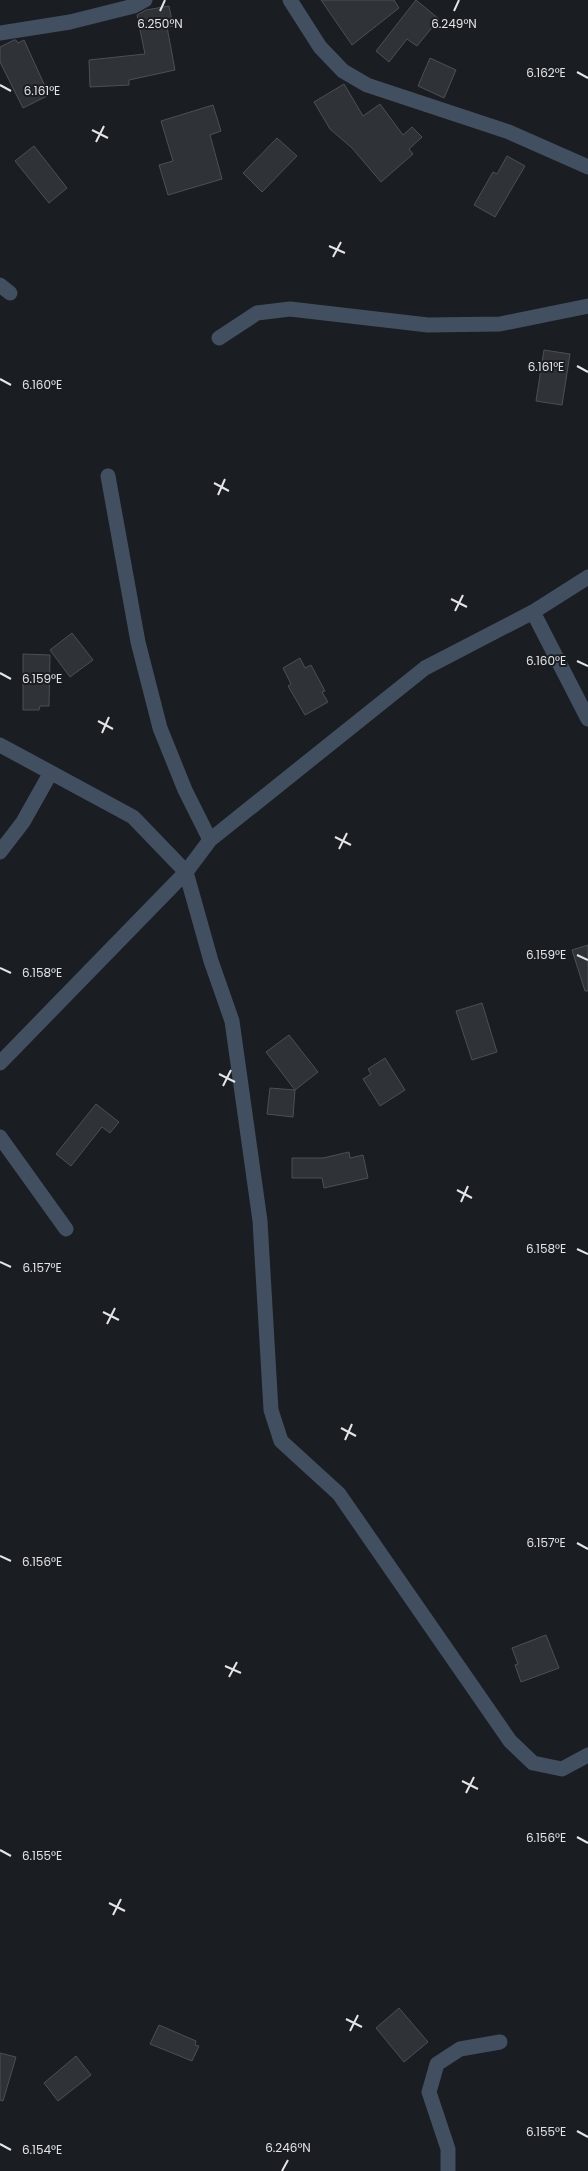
<svg xmlns="http://www.w3.org/2000/svg" width="588" height="2171" font-family="Poppins,sans-serif">
<style>
.building{fill:#2f3237;stroke:#4c4f54}
.lines{fill:none;stroke-linecap:round;stroke-linejoin:round}
.minor{stroke:#414f61;stroke-width:15}
.ticks{fill:none;stroke:#e3e5e7;stroke-width:2}
.ticks-label{font-size:12px;text-anchor:middle;fill:#e3e5e7;stroke:#1a1d21;stroke-width:4;stroke-linejoin:round;paint-order:stroke}
</style>
<rect width="100%" height="100%" fill="#1a1d21"/>
<path class="building" d="M321,0H394L399,8L352,45Z
M416,0L439,19L417,46L407,39L389,62L376,51Z
M169,6L173,26L167,27L175,70L129,80V85L90,87L89,60L145,54L137,15L146,10Z
M14,40H16L18,43L24,40L49,95L23,108L0,62V47Z
M430,58L456,70L444,98L418,86Z
M344,84L363,116L380,104L403,135L412,127L422,137L409,149L413,154L381,182L352,148L330,129L314,102Z
M213,105L221,131L210,135L222,179L168,195L159,165L173,161L161,121Z
M277,138L297,156L262,192L243,173Z
M34,146L67,188L49,203L15,161Z
M507,156L525,166L495,217L474,205L493,172L497,174Z
M544,350L570,354L562,405L536,401Z
M72,633L93,660L70,677L50,650Z
M23,654L50,655L49,706H40L39,710H23Z
M300,658L305,668L311,665L325,691L322,692L328,702L305,715L288,686L291,684L283,668Z
M588,945V991H585L572,950Z
M482,1003L497,1052L472,1060L456,1011Z
M289,1035L318,1072L295,1090L293,1117L267,1114L270,1088L295,1090L266,1052Z
M385,1058L405,1090L380,1106L363,1079L371,1074L368,1069Z
M96,1104L119,1122L110,1133L102,1127L71,1166L56,1154Z
M349,1152L350,1158L363,1155L368,1178L324,1188L322,1178H292V1158H323Z
M546,1635L559,1668L521,1682L515,1665L518,1664L512,1648Z
M399,2008L428,2042L404,2062L376,2028Z
M159,2025L196,2041L195,2045L199,2046L192,2061L150,2044Z
M0,2053L16,2057L3,2101L0,2100Z
M76,2056L91,2075L58,2101L44,2083Z"/>
<g class="lines">
<path class="minor" d="M290,0L320,47L343,71L367,85L509,132L588,167
M0,33L70,22L134,6L145,0
M0,285L10,293
M219,338L257,313L290,309L428,325L500,324L588,306
M108,476L138,642L160,728L185,790L210,840
M533,612L588,719
M0,745L133,817L186,872L211,961L232,1021L260,1221L271,1410L281,1441L339,1494L510,1741L533,1763L562,1769L588,1755
M0,852L23,822L50,774
M0,1063L186,872L210,840L425,668L533,612L588,577
M0,1137L66,1229
M448,2171V2149L429,2092L437,2064L460,2049L500,2042"/>
</g>
<path class="ticks" d="M160,11L165,0M454,11L459,0M577,72L588,78M0,85L11,91M92,130L108,138M96,142L104,126M329,246L345,253M333,257L341,242M577,366L588,372M0,379L11,385M214,483L229,491M218,495L225,479M451,599L467,607M455,611L463,595M577,661L588,666M0,673L11,679M98,721L113,729M102,733L109,717M335,837L351,845M339,849L347,833M577,955L588,960M0,968L11,973M219,1074L235,1082M223,1086L231,1070M457,1190L472,1198M461,1202L468,1186M577,1249L588,1254M0,1262L11,1267M103,1312L119,1320M107,1324L115,1308M341,1428L356,1436M345,1440L352,1424M577,1543L588,1549M0,1556L11,1561M225,1666L241,1673M229,1677L237,1662M462,1781L478,1789M466,1793L474,1777M577,1837L588,1843M0,1850L11,1856M109,1903L125,1911M113,1915L121,1899M346,2019L362,2027M350,2031L358,2015M577,2131L588,2137M0,2144L11,2150M282,2171L288,2160"/>
<g class="ticks-label">
<text x="160" y="28">6.250°N</text>
<text x="454" y="28">6.249°N</text>
<text x="546" y="77">6.162°E</text>
<text x="42" y="95">6.161°E</text>
<text x="546" y="371">6.161°E</text>
<text x="42" y="389">6.160°E</text>
<text x="546" y="665">6.160°E</text>
<text x="42" y="683">6.159°E</text>
<text x="546" y="959">6.159°E</text>
<text x="42" y="977">6.158°E</text>
<text x="546" y="1253">6.158°E</text>
<text x="42" y="1272">6.157°E</text>
<text x="546" y="1547">6.157°E</text>
<text x="42" y="1566">6.156°E</text>
<text x="546" y="1842">6.156°E</text>
<text x="42" y="1860">6.155°E</text>
<text x="546" y="2136">6.155°E</text>
<text x="288" y="2152">6.246°N</text>
<text x="42" y="2154">6.154°E</text>
</g>
</svg>
